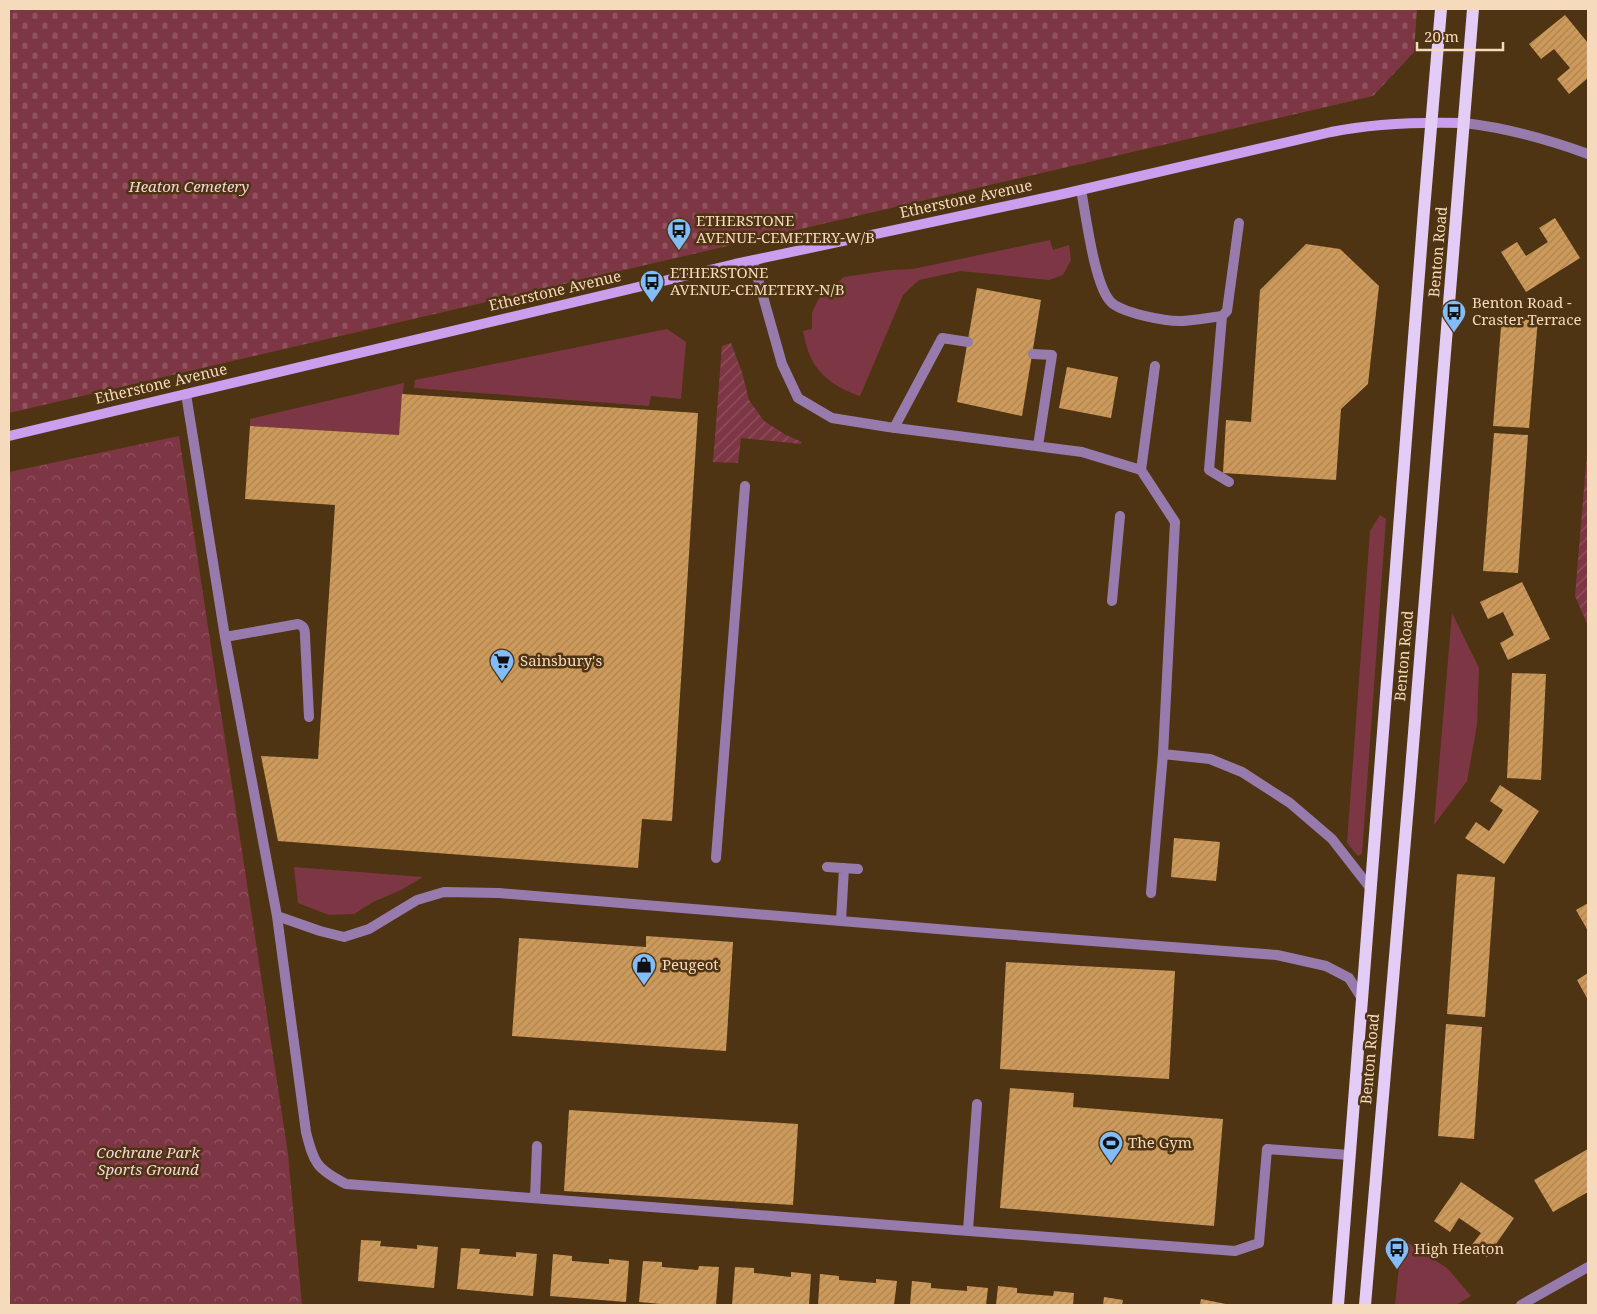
<svg xmlns="http://www.w3.org/2000/svg" width="1597" height="1314" font-family="'Noto Serif',serif">
<style>
.grass{fill:#7d3744}
.forest{fill:url(#forest-crowns)}
.cemetery{fill:url(#cemetery-stones)}
.garden{fill:url(#garden-furrows)}
.building{fill:url(#building-hatch)}
.lines{fill:none;stroke-linecap:round;stroke-linejoin:round}
.lane{stroke:#987bad;stroke-width:10}
.street{stroke:#987bad;stroke-width:10}
.secondary{stroke:#cc9eee;stroke-width:10}
.primary{stroke:#e3ccf5;stroke-width:12}
.labels{text-anchor:middle;stroke-width:5;stroke-linejoin:round;paint-order:stroke}
.park-label{font-size:15px;font-style:italic;fill:#f2d7da;stroke:#4e3413}
.street-label{font-size:15px;fill:#f6dabc;stroke:#4e3413}
.poi-label{font-size:15px;fill:#f6dabc;stroke:#4e3413;text-anchor:start}
</style>
<defs>
<pattern id="forest-crowns" width="20" height="18" patternUnits="userSpaceOnUse" patternTransform="scale(1.25)"><rect width="20" height="18" fill="#7d3744"/><path d="M2 6a3 3 0 1 1 6 0M12 15a3 3 0 1 1 6 0" fill="none" stroke="#90535d"/></pattern>
<pattern id="cemetery-stones" width="16" height="16" patternUnits="userSpaceOnUse" patternTransform="scale(1.25)"><rect width="16" height="16" fill="#7d3744"/><path d="M2 7V4a2 2 0 0 1 4 0v3zM10 15v-3a2 2 0 0 1 4 0v3z" fill="#90535d"/></pattern>
<pattern id="garden-furrows" width="10" height="10" patternUnits="userSpaceOnUse" patternTransform="scale(1.25)"><rect width="10" height="10" fill="#7d3744"/><path d="M-1 1l2-2M0 10L10 0M9 11l2-2" fill="none" stroke="#90535d"/></pattern>
<pattern id="building-hatch" width="6" height="6" patternUnits="userSpaceOnUse" patternTransform="scale(1.25)"><rect width="6" height="6" fill="#cd9a5b"/><path d="M-1 1l2-2M0 6l6-6M5 7l2-2" fill="none" stroke="#ac8452"/></pattern>
</defs>
<rect width="100%" height="100%" fill="#4e3413"/>
<path class="grass" d="M1050,240L1053,250L1069,245L1071,260L1063,275L1049,280L961,271L919,280L903,295L860,396C839,389 821,378 811,358C807,350 805,339 803,331L812,329V313L819,298L844,277L891,270L913,269Z
M667,329L686,342L681,399L651,396L649,406L414,388L415,380Z
M404,383L399,435L250,426V419Z
M1380,515L1386,519L1362,854L1358,856L1347,843L1370,531Z
M1452,613L1479,668L1477,725L1467,781L1434,825Z
M294,867L423,877L401,890L373,902L354,914L329,915L298,903Z
M1402,1239L1447,1268L1471,1296L1456,1305H1395Z"/>
<path class="forest" d="M179,436L288,1154L302,1305H9V472Z"/>
<path class="cemetery" d="M9,9H1417L1414,52L1373,96L9,413Z"/>
<path class="garden" d="M731,343L742,372L749,400L764,421L786,435L802,442L801,444L741,438L738,463L713,462L722,346Z
M1588,441V626L1575,596Z"/>
<path class="building" d="M1565,15L1588,43V78L1569,94L1557,79L1570,68L1554,49L1541,59L1529,44Z
M1555,218L1580,258L1526,292L1501,252L1517,242L1526,256L1548,242L1539,228Z
M1306,244L1340,249L1379,286L1368,384L1341,409L1336,480L1223,473L1226,420L1251,422L1260,290Z
M977,288L1041,300L1022,416L957,402Z
M1502,315L1538,318L1529,428L1493,426Z
M1067,367L1118,377L1111,418L1059,408Z
M402,394L698,413L672,821L642,819L638,868L278,841L261,756L318,759L335,505L245,499L250,426L399,435Z
M1494,433L1528,435L1518,573L1483,571Z
M1522,582L1550,639L1508,660L1500,643L1514,635L1503,612L1488,619L1480,602Z
M1512,673L1546,674L1541,780L1507,778Z
M1500,785L1539,811L1504,864L1465,838L1476,822L1489,831L1503,810L1490,801Z
M1174,838L1220,842L1216,881L1171,877Z
M1457,874L1495,877L1485,1017L1447,1014Z
M1588,903V931L1576,910Z
M646,936L733,942L726,1051L512,1036L519,938L646,947Z
M1006,962L1175,971L1169,1079L1000,1069Z
M1588,973V1000L1577,980Z
M1446,1024L1482,1027L1474,1139L1438,1136Z
M1010,1088L1074,1093L1073,1107L1223,1119L1214,1226L1000,1208Z
M569,1110L798,1124L793,1205L564,1191Z
M1588,1149V1192L1553,1212L1534,1180Z
M1461,1182L1514,1218L1487,1257L1471,1246L1481,1233L1459,1218L1450,1232L1434,1221Z
M361,1240L381,1241L380,1246L417,1249V1245L438,1247L434,1288L358,1281Z
M461,1248L480,1249L479,1254L516,1257V1252L537,1254L533,1296L457,1289Z
M553,1254L572,1256V1261L609,1264V1259L629,1261L626,1302L550,1296Z
M643,1261L662,1262V1267L698,1270L699,1266L719,1267L716,1305H672L639,1302Z
M735,1267L754,1268V1273L791,1277V1272L811,1274L809,1305H732Z
M820,1274L839,1276V1280L876,1283V1279L897,1281L894,1305H818Z
M912,1281L931,1283V1288L967,1291V1286L988,1288L986,1305H910Z
M998,1286L1017,1288V1293L1053,1296L1054,1291L1074,1293L1073,1305H996Z
M1104,1297L1123,1300L1122,1305H1103Z
M1201,1299L1226,1304V1305H1200Z"/>
<g class="lines">
<path class="lane" d="M1081,190C1086,215 1094,283 1110,301C1120,313 1168,322 1183,321C1196,320 1209,318 1222,316L1227,311L1239,223
M753,261L782,364L798,398L832,418L888,427L1082,452L1141,470L1175,522L1163,754L1151,893
M1222,316L1209,470L1229,482
M1033,354L1052,355L1038,446
M186,394L225,637L277,916L306,1132C314,1164 317,1169 346,1184L1235,1251L1259,1243L1267,1149L1349,1155
M894,428L942,338L968,342
M1141,470L1155,366
M1112,601L1120,516
M225,637L298,624C304,626 305,629 305,636L309,717
M1163,754L1210,759L1242,772L1290,803L1332,839L1371,889
M716,858L745,486
M827,867L858,869
M277,916L320,931L344,937L369,929L417,900L444,892L499,893L974,932L1277,955L1326,966L1349,978L1363,1000
M841,921L844,868
M535,1198L537,1146
M968,1230L977,1104"/>
<path class="street" d="M1464,123C1508,128 1547,139 1588,154
M1521,1305L1588,1267"/>
<path class="secondary" d="M9,436L735,264L1063,194L1331,132C1375,123 1420,122 1464,123"/>
<path class="primary" d="M1338,1305L1424,210L1441,9
M1365,1305L1410,782L1473,9"/>
</g>
<defs>
<symbol id="bus-pin" viewBox="-11 -11 22 30"><path d="M0 17L-7.5 6A9.5 9.5 0 1 1 7.5 6Z" fill="#81bdfa" stroke="#4e3413"/><path d="M-5-6H5V4H4V6H2V4H-2V6H-4V4H-5ZM-3.5-4V0h7V-4ZM-3.5 1.2v1.5H-2V1.2ZM2 1.2v1.5H3.5V1.2Z" fill="#111"/></symbol>
<symbol id="supermarket-pin" viewBox="-11 -11 22 30"><path d="M0 17L-7.5 6A9.5 9.5 0 1 1 7.5 6Z" fill="#81bdfa" stroke="#4e3413"/><path d="M-6-5.5h2.5l.6 2H6L4.5 2H-2.5L-4.4-4H-6ZM-1.5 3.2a1.3 1.3 0 1 0 .1 0ZM3 3.2a1.3 1.3 0 1 0 .1 0Z" fill="#111"/></symbol>
<symbol id="shop-pin" viewBox="-11 -11 22 30"><path d="M0 17L-7.5 6A9.5 9.5 0 1 1 7.5 6Z" fill="#81bdfa" stroke="#4e3413"/><path d="M-5-2.5h2.3a2.7 3.5 0 0 1 5.4 0H5L5.5 6h-11ZM-1.5-2.5h3a1.5 2.3 0 0 0-3 0Z" fill="#111"/></symbol>
<symbol id="stadium-pin" viewBox="-11 -11 22 30"><path d="M0 17L-7.5 6A9.5 9.5 0 1 1 7.5 6Z" fill="#81bdfa" stroke="#4e3413"/><path d="M0-5a6.5 5 0 1 0 0 10a6.5 5 0 1 0 0-10ZM-3.5-1.8h7v3.6h-7Z" fill="#111"/></symbol>
</defs>
<g fill-rule="evenodd">
<use href="#bus-pin" x="665" y="216" width="28" height="38"/>
<use href="#bus-pin" x="638" y="268" width="28" height="38"/>
<use href="#bus-pin" x="1440" y="298" width="28" height="38"/>
<use href="#supermarket-pin" x="488" y="647" width="28" height="38"/>
<use href="#shop-pin" x="630" y="951" width="28" height="38"/>
<use href="#stadium-pin" x="1097" y="1129" width="28" height="38"/>
<use href="#bus-pin" x="1383" y="1235" width="28" height="38"/>
</g>
<g class="labels">
<g class="park-label">
<text x="189" y="192">Heaton Cemetery</text>
<text x="148" y="1158">Cochrane Park<tspan x="148" dy="17">Sports Ground</tspan></text>
</g>
<g class="street-label">
<text transform="translate(966 199) rotate(-12)" y="5">Etherstone Avenue</text>
<text transform="translate(1438 252) rotate(-85)" y="5">Benton Road</text>
<text transform="translate(555 291) rotate(-13)" y="5">Etherstone Avenue</text>
<text transform="translate(161 384) rotate(-13)" y="5">Etherstone Avenue</text>
<text transform="translate(1404 656) rotate(-85)" y="5">Benton Road</text>
<text transform="translate(1370 1059) rotate(-85)" y="5">Benton Road</text>
</g>
<g class="poi-label">
<text x="696" y="226">ETHERSTONE<tspan x="696" dy="17">AVENUE-CEMETERY-W/B</tspan></text>
<text x="670" y="278">ETHERSTONE<tspan x="670" dy="17">AVENUE-CEMETERY-N/B</tspan></text>
<text x="1472" y="308">Benton Road -<tspan x="1472" dy="17">Craster Terrace</tspan></text>
<text x="520" y="666">Sainsbury's</text>
<text x="662" y="970">Peugeot</text>
<text x="1128" y="1148">The Gym</text>
<text x="1414" y="1254">High Heaton</text>
</g>
</g>
<rect width="1597" height="1314" fill="none" stroke="#f6dabc" stroke-width="20"/>
<path d="M1417 42v8h86v-8" fill="none" stroke="#f6dabc" stroke-width="2.5"/>
<text x="1424" y="42" font-size="15" fill="#f6dabc" stroke="#4e3413" stroke-width="4" paint-order="stroke">20 m</text>
</svg>
